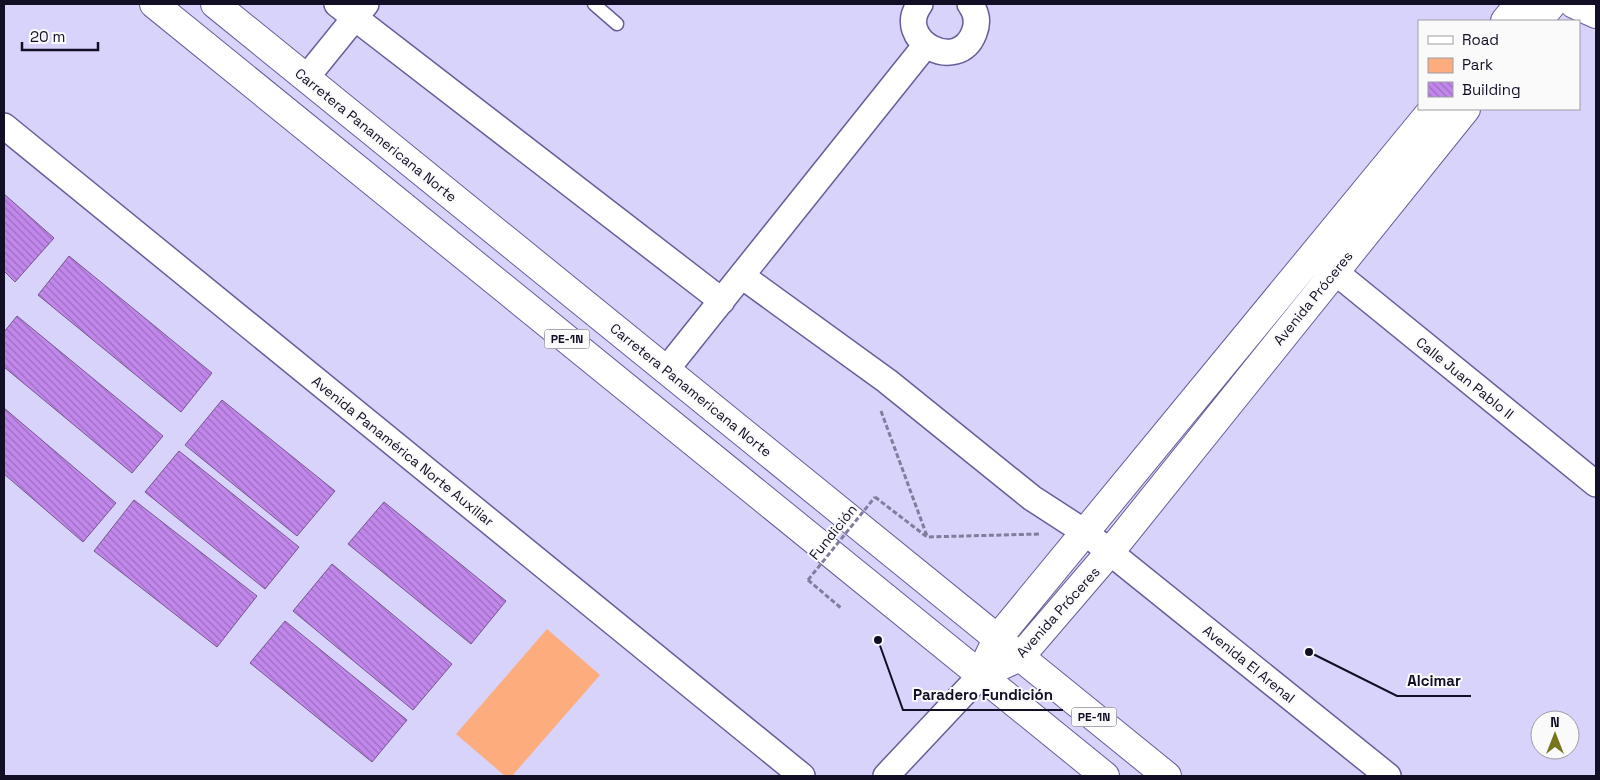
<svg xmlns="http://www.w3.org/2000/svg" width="1600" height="780" font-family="'Space Grotesk',sans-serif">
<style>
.green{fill:#fdac7e}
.building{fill:url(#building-back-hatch);stroke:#75568c}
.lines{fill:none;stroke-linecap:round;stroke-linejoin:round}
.service-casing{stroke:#675e99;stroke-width:15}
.minor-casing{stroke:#675e99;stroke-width:28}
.tertiary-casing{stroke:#675e99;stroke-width:30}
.trunk-casing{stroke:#675e99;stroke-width:30}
.path{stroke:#817d9d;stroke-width:3;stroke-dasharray:5 2.5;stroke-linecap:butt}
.service{stroke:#fff;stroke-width:12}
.minor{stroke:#fff;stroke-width:25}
.tertiary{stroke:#fff;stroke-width:28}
.trunk{stroke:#fff;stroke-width:28}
.path-bridge{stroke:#817d9d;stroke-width:3;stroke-dasharray:5 2.5;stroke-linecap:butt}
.labels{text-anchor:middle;stroke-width:4;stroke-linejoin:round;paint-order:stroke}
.shield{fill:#fafafa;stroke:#585565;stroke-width:1}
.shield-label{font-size:12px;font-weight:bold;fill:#120e25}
.street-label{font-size:14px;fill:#120e25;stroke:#fafafa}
.leader{fill:none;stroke:#120e25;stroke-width:2}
.callout-dot{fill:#120e25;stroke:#fafafa;stroke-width:2}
.callout-label{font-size:15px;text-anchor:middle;font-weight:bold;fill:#120e25;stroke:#fafafa;stroke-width:4;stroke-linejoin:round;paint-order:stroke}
</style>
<defs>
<pattern id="building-back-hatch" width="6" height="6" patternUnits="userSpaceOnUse" patternTransform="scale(1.25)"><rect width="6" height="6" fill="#c287ec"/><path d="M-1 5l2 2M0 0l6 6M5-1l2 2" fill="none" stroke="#9c6dbf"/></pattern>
</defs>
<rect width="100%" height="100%" fill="#d8d3fb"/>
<path class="green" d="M547,629L600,675L512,776H505L456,734Z"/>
<path class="building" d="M4,194L54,238L15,282L4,271Z
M69,256L212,373L181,412L38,295Z
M17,316L163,436L132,473L4,367V332Z
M222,400L335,491L297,536L185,445Z
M4,408L116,503L83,542L4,474Z
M179,451L299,547L265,589L145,492Z
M134,500L257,596L217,647L94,551Z
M384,502L506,601L471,644L348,544Z
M332,564L452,664L413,710L293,611Z
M285,621L407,720L372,762L250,663Z"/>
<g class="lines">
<defs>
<path id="service" d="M594,4L617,24"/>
<path id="minor" d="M337,4L722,301
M920,4C893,40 958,75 974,33C978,23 977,13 970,4
M306,78L366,4
M4,126L802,776
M1334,271L1596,484
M742,276L887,381L1032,498L1086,533L1388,776
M666,370L925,46
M886,776L981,675"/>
<path id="tertiary" d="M1574,4L1596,14
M1505,21L1519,4
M1538,21L1552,4
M987,660L997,639L1433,109
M981,675L1020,657L1110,552L1466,109"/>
<path id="trunk" d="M154,4L1105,776
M215,4L1167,776"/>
</defs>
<use href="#service" class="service-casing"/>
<use href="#minor" class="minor-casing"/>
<use href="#tertiary" class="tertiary-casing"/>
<use href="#trunk" class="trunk-casing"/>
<path class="path" d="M881,411L927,536
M875,497L927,537L1039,534
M808,580L841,608"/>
<use href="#service" class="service"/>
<use href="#minor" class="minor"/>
<use href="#tertiary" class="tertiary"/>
<use href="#trunk" class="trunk"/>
<path class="path-bridge" d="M808,580L875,497"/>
</g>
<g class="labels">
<g class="shield">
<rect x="544.5" y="329.5" width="45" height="19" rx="4"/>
<rect x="1071.5" y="707.5" width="45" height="19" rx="4"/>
</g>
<g class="shield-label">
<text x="567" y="343">PE-1N</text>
<text x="1094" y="721">PE-1N</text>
</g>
<g class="street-label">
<text transform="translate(376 135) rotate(39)" y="5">Carretera Panamericana Norte</text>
<text transform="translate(1313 298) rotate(-51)" y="5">Avenida Próceres</text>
<text transform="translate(1465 378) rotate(39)" y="5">Calle Juan Pablo II</text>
<text transform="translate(691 390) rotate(39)" y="5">Carretera Panamericana Norte</text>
<text transform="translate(403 451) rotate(39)" y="5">Avenida Panamérica Norte Auxiliar</text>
<text transform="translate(833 532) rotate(-51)" y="5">Fundición</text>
<text transform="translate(1058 612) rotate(-48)" y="5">Avenida Próceres</text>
<text transform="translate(1249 664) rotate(39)" y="5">Avenida El Arenal</text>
</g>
</g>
<path class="leader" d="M1309 652L1397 696H1471M878 640L903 710H1063"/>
<g class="callout-dot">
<circle cx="1309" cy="652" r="5"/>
<circle cx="878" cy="640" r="5"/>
</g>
<g class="callout-label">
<text x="1434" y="686">Alcimar</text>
<text x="983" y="700">Paradero Fundición</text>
</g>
<rect width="1600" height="780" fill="none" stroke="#120e25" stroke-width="10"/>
<rect x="1418" y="20" width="162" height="90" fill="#fafafa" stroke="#9d9ca5"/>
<rect x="1428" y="36" width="25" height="8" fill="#ffffff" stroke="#9d9ca5"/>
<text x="1462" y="45" font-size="15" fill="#120e25">Road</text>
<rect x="1428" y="58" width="25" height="15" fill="#fdac7e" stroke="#9d9ca5"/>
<text x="1462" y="70" font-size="15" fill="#120e25">Park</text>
<rect x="1428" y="82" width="25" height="15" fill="url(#building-back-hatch)" stroke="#9d9ca5"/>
<text x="1462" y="95" font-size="15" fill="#120e25">Building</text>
<g transform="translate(1555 735)"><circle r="24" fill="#fafafa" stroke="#9d9ca5"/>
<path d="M0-4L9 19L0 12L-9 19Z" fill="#75761d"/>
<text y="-8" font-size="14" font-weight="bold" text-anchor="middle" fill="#120e25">N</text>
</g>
<path d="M22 42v8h76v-8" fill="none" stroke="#120e25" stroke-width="2.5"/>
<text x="30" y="42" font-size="15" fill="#120e25" stroke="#fafafa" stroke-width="4" paint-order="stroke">20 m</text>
</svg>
